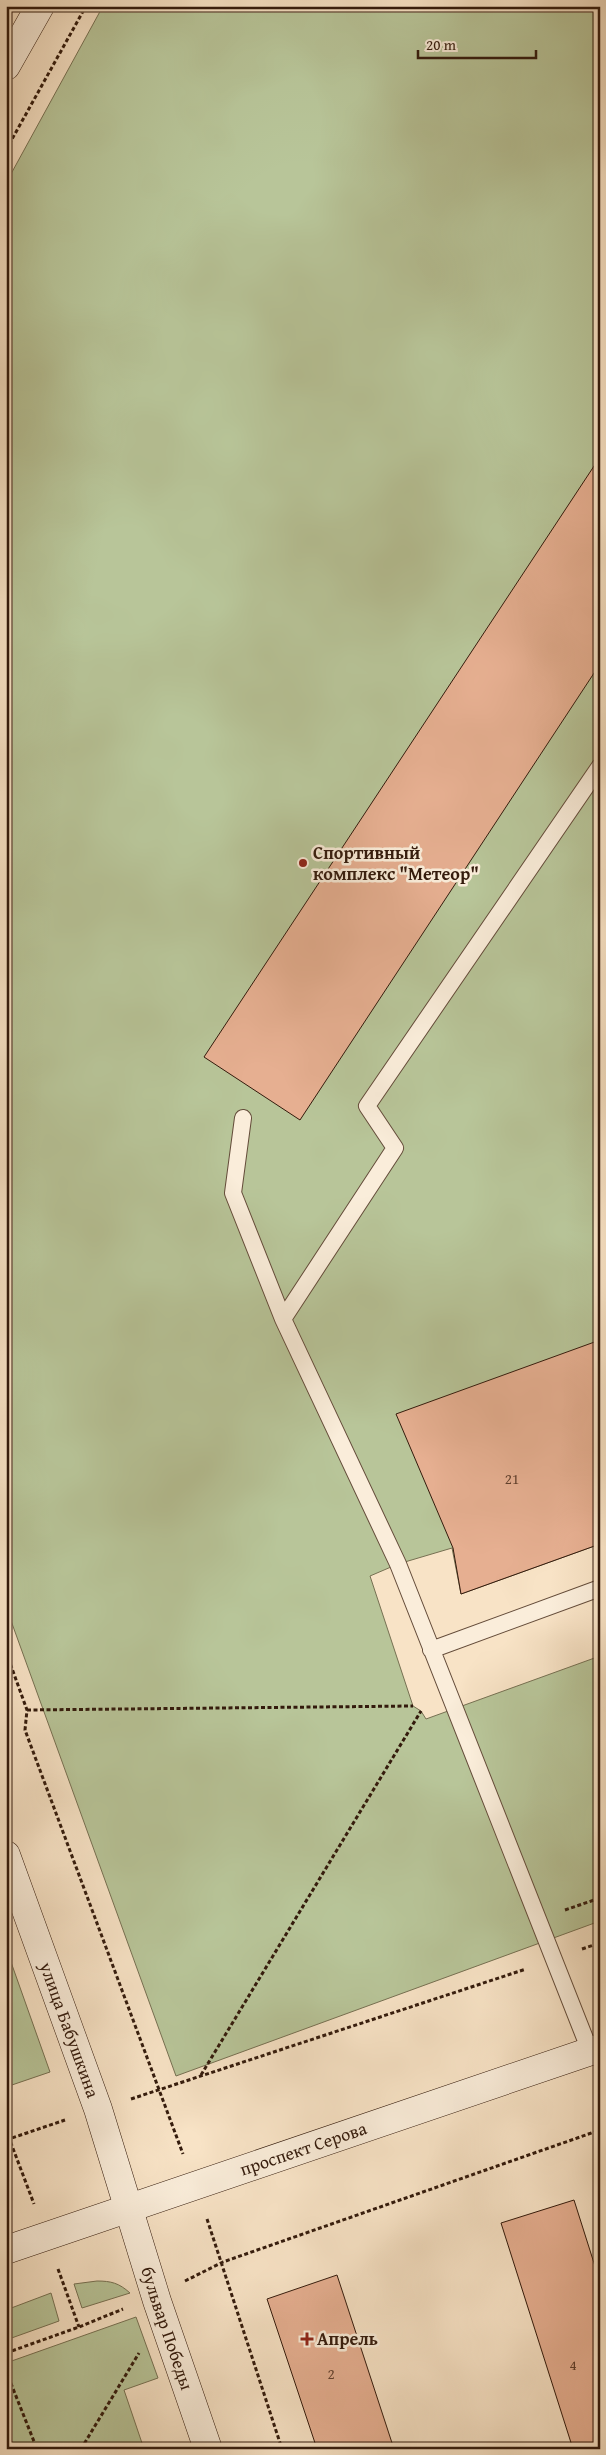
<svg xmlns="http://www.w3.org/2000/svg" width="606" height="2455" font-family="'Gentium Book Plus',serif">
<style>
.green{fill:#b8c599;stroke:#767052}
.building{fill:#e6af91;stroke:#331a0c}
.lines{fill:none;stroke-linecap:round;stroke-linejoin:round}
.lane-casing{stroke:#644c3a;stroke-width:18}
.secondary-casing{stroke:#331a0c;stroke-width:29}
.path{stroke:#331a0c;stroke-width:3;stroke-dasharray:4 2.5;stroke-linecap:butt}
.lane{stroke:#faedda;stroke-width:16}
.secondary{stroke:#faedda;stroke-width:28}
.poi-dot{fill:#8f2418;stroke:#faedda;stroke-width:2}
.labels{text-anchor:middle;stroke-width:5;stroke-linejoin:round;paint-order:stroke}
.number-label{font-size:15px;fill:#603f2d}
.poi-label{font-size:18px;font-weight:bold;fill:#331a0c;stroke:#faedda;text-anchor:start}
.street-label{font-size:18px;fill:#331a0c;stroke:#faedda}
</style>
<rect width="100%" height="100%" fill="#f8e3c6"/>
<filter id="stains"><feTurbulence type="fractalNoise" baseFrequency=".004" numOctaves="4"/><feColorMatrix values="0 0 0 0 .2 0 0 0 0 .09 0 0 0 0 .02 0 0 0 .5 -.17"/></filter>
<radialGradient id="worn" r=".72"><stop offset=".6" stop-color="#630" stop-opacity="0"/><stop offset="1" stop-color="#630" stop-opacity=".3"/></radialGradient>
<path class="green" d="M103,6H600V1544L461,1594L452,1548L398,1564L370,1576L413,1706L421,1711L426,1719L600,1656V1921L176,2076L6,1607V183Z
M6,1948L50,2072L6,2087Z
M97,2281C111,2281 119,2283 130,2293L82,2308L74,2284Z
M51,2293L59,2321L6,2340V2310Z
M136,2317L158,2378L124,2390L144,2449H6V2363Z"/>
<path class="building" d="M600,457V664L300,1120L204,1057Z
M600,1340V1544L461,1594L453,1548L396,1414Z
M574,2200L600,2282V2449H573L501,2223Z
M337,2275L394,2449H317L267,2299Z"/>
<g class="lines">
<defs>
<path id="lane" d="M243,1118L233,1193L283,1319L398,1564L590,2051
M283,1319L395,1148L367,1106L600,766
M431,1650L600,1588"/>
<g id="secondary">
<path d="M6,66L40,6"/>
<path id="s1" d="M6,1855L98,2109L157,2301L208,2449"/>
<path id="s2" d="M6,2250L600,2048"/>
</g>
</defs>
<use href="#lane" class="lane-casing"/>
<use href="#secondary" class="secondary-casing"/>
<path class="path" d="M6,150L86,6
M6,1652L27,1710L25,1730L183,2154
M27,1710L413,1706
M565,1910L600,1898
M582,1949L600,1943
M201,2075L421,1711
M131,2099L526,1969
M6,2130L34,2204
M6,2140L65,2120
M207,2219L282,2449
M58,2269L79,2327
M185,2281L223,2262L600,2130
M6,2353L79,2327L123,2309
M6,2371L37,2449
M81,2449L139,2353"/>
<use href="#lane" class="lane"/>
<use href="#secondary" class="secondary"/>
</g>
<g class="poi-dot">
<circle cx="303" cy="863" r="5"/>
<path d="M304.5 2331.5h5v5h5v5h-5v5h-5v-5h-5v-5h5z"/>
</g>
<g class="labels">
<g class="number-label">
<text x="512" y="1484">21</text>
<text x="573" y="2370">4</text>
<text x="331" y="2379">2</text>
</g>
<g class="poi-label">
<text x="313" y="859">Спортивный<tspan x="313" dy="21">комплекс "Метеор"</tspan></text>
<text x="317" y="2345">Апрель</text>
</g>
<g class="street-label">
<text dy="6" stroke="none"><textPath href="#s1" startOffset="186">улица Бабушкина</textPath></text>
<text dy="6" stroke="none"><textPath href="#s2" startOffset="314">проспект Серова</textPath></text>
<text dy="6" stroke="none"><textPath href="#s1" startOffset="500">бульвар Победы</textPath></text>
</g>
</g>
<rect width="606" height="2455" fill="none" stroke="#f8e3c6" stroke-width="25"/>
<rect x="8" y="8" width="591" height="2440" fill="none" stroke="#331a0c" stroke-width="2.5"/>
<rect x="12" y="12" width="581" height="2430" fill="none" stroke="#331a0c"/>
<path d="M418 50v8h118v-8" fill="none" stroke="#331a0c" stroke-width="2.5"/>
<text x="426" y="50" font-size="15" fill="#331a0c" stroke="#faedda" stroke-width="4" paint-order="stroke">20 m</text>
<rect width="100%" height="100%" filter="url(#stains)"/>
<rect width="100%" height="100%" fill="url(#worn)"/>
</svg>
